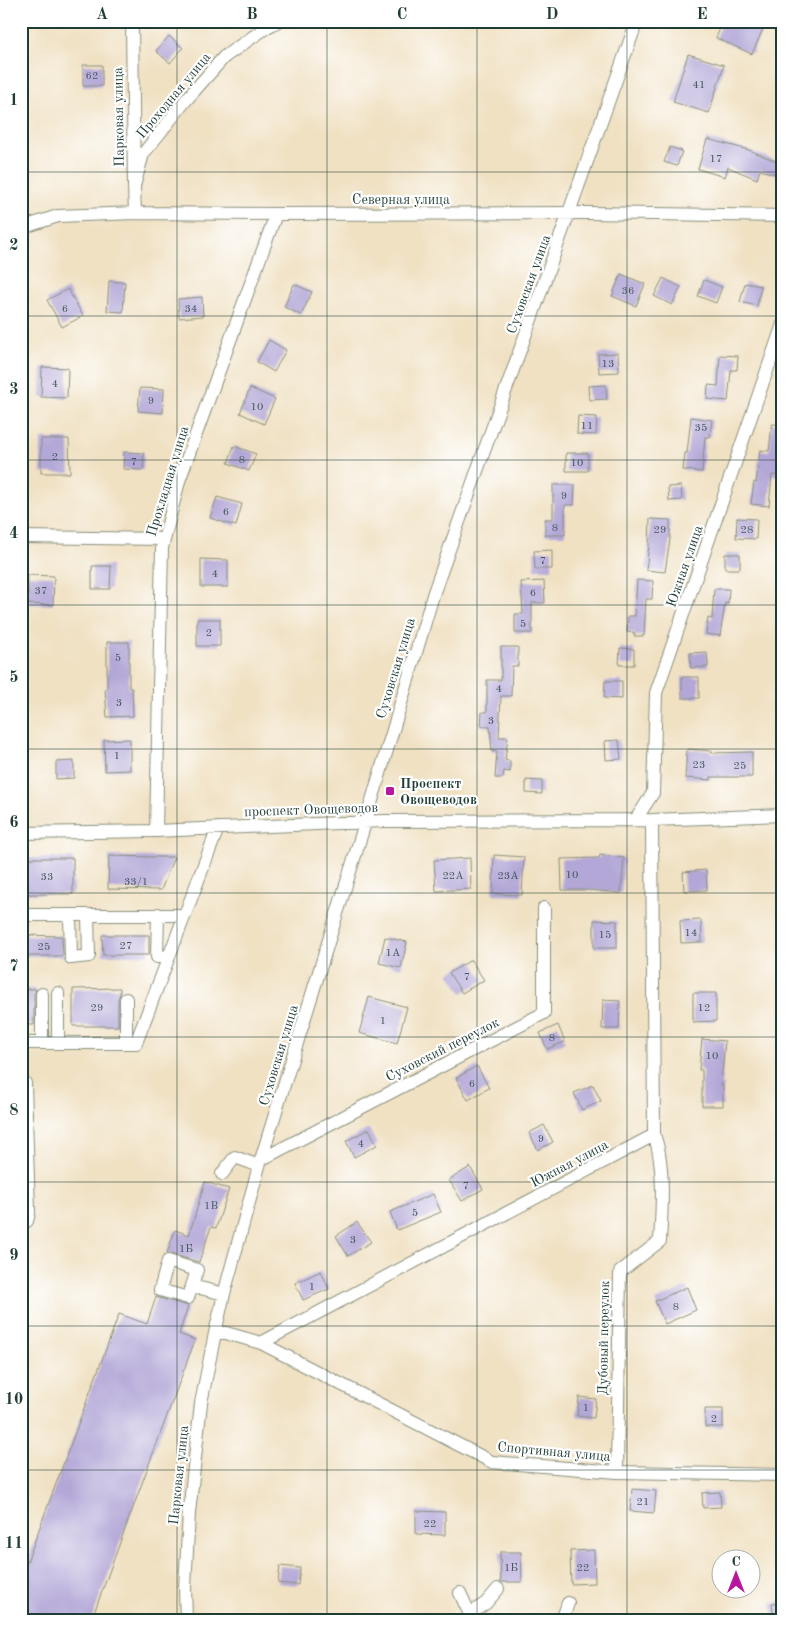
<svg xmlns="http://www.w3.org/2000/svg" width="804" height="1642" font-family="'Old Standard TT',serif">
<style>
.building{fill:#b3a7d7}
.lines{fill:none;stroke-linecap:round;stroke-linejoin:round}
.minor-casing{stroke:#888f7c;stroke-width:14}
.minor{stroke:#fff;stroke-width:12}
.grid{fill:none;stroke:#1f3d34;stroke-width:1;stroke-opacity:0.55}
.poi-dot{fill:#b5179e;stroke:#fff;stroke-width:2}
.labels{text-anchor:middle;stroke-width:4.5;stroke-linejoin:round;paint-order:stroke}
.number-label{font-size:11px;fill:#44585d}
.street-label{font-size:14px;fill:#1f3d34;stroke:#fff}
.poi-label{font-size:14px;font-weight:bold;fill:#1f3d34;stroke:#fff;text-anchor:start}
.neatline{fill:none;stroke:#1f3d34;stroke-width:2}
.grid-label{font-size:16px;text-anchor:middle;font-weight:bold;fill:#1f3d34}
</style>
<rect width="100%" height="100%" fill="#fff"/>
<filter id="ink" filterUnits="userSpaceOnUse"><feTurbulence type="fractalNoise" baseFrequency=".02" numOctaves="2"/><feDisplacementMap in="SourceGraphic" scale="10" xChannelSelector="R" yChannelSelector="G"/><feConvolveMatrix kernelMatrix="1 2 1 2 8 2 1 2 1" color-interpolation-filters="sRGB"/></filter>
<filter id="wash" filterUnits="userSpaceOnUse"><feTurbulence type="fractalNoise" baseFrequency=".0096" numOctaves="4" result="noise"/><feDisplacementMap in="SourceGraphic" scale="20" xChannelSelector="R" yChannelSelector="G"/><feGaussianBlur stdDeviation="1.12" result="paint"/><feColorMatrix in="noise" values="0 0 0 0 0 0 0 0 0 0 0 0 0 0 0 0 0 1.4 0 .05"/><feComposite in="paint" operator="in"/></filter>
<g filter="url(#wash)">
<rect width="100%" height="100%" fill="#f0e1c3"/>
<g id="blocks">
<path class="building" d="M723,21H746L763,29L752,54L716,38Z
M169,36L183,48L170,63L156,51Z
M688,54L724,65L709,113L673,102Z
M83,65H102V86H83Z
M707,139L749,150L783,164V176L760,170L757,179L728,167L725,177L698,169Z
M670,147L682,151L677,166L664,162Z
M621,274L645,284L636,306L612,296Z
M663,278L681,287L672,305L654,296Z
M704,280L722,287L716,303L698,296Z
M109,281L125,282L123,312L107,311Z
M745,283L761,286L757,306L740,302Z
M294,284L312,292L301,315L284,307Z
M68,289L83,316L62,327L47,300Z
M202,297L203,316L179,318L178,299Z
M269,340L286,350L274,372L257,362Z
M618,353L619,372L599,373L598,354Z
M720,355L738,356L737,370H731L728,401L707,399L708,385L718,386Z
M42,367L68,368L67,398L41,397Z
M606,385L607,399L589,400L588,386Z
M140,388L164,389L163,413L138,411Z
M250,388L275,399L264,424L240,413Z
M578,416L597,417L596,435L577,434Z
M691,417L712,420L710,437H705L702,472L683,470L685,453H687Z
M772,424L783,425V458L781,476L772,475L769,506L751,504L754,482L756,483L760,450L769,451Z
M41,439H69L70,473H41Z
M234,446L256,454L249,471L228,463Z
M124,452L144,453L143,470L123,469Z
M566,453H588V471H566Z
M553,485H575L574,505H565V535H545V519H553Z
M681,486L682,500L669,501L668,487Z
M217,497L242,504L236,526L210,518Z
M737,518L757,519L756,539L736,538Z
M650,519L670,520V539L665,572L646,570L649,545Z
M552,550V569H535L534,551Z
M725,554H740V569H725Z
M201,559L228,560V587H201Z
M92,566H111L110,589H92Z
M28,575L54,576L53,605L28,604Z
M637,580L653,581L652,599H646L644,636H634L635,633L627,632L628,616H635Z
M544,581L545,603H532V633H515V614H523L521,582Z
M714,589H729L728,604L725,603L720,636L706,634L708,618L712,619Z
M197,619H220V646H197Z
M107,642H129V688H132L133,716L107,717L105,689H107Z
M501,647H518V666H512L511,696H501L499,737H508L505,760L510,761V772L504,771L503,778H495L497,751L492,752L490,727L481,726L482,712H487V680H501Z
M620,648L634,649V665H619Z
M707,652L708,667L691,668L690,653Z
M682,677H699V698H682Z
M605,681H622V699L604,698Z
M130,739V770L105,771L104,740Z
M619,740L621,759L606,760L605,741Z
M687,749L712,751V753L752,752V777H711V780L685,778Z
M74,761V778L56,779V762Z
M526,780L542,781V794L526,793Z
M494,855L524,857L522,895L493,894Z
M600,855L624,858L621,893L589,890H562L561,859L599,858Z
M109,856L159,857H174L161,890L108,889Z
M21,858H73V894H21Z
M470,858L471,889L436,891L434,860Z
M706,870L707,890L684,891L683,872Z
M594,920L617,921V948H594Z
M701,920L702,942L681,943L680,921Z
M21,935L62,936L63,956H21Z
M102,935H149V955H103Z
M385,937L407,942L401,968L379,963Z
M471,960L484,980L462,993L449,973Z
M120,988V994L118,999V1026H73V989Z
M21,989H36L34,994V1025H21Z
M693,993H716V1021L693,1022Z
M369,997L407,1007L397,1043L359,1033Z
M603,1000L620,1001L619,1029H602Z
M558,1025L565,1042L547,1049L540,1033Z
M702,1039L725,1041L721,1085H723V1106H702V1070H699Z
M477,1066L489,1088L468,1100L456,1078Z
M593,1085L601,1101L582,1110L574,1093Z
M544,1125L553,1142L538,1150L529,1133Z
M369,1129L377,1145L354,1157L346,1141Z
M470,1167L483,1189L462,1201L449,1180Z
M205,1182L229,1189L216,1228L211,1227L199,1262L167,1253L175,1230L189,1235Z
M433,1194L441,1212L397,1230L390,1212Z
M357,1222L371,1242L348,1256L336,1236Z
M321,1271L329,1289L303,1300L295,1283Z
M687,1287L696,1310L665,1324L655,1301Z
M156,1297L188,1306L179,1334L195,1340L91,1621H21V1578L119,1314L147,1324Z
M579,1397L596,1399L594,1418L577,1416Z
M705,1409H723V1427H705Z
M632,1489L656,1491L654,1513L630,1511Z
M720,1492L721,1507L703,1508L702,1493Z
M416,1511L445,1512V1535L416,1534Z
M594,1550L595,1583L571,1584L570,1551Z
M500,1552H521L522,1582H501Z
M280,1566L300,1568L298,1585L278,1583Z
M783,1602V1621H774L772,1603Z"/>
</g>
</g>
<g filter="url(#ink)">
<use href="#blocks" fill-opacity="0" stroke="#888f7c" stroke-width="1"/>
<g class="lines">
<defs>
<path id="minor" d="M132,21L134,186L135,213
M134,186L143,154L186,100L224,57L267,27L279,21
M21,228L58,216L135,213L276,214L588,213L783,216
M21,537L164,539
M636,819L653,793L656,693L783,324
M156,831L162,548L179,481L276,214
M21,833L156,831L384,821L652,820L783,815
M158,914L157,957L169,956
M21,915H185
M70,915L71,958L89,956L88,915
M58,993V1043
M42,994V1043
M126,999V1043
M21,1043H136L218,828
M262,1159L544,1013V908
M222,1174L235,1157L259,1166
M21,1224L27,1221L29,1213L25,1083
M192,1286L188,1298L160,1290L168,1261L197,1270L192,1286L224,1294
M215,1333H226L261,1343L654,1135L652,820
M261,1343L492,1462L617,1472L783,1475
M617,1472L620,1272L660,1241C662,1211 665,1163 654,1135
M460,1593L473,1621
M470,1614L486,1603L498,1589
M186,1621L185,1587L189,1513L201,1403L215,1333L224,1294L259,1166L370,807L434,592L637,21
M562,1621L568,1603"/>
</defs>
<use href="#minor" class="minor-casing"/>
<use href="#minor" class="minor"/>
</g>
</g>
<path class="grid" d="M177,21V1621M327,21V1621M477,21V1621M627,21V1621M21,172H783M21,316H783M21,460H783M21,605H783M21,749H783M21,893H783M21,1037H783M21,1182H783M21,1326H783M21,1470H783"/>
<rect class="poi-dot" x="385" y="786" width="10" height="10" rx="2.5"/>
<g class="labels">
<g class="number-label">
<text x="92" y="79">62</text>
<text x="699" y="88">41</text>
<text x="716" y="162">17</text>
<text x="628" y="294">36</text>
<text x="65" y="312">6</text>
<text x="191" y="312">34</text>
<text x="608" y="367">13</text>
<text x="55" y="387">4</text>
<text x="151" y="404">9</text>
<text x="257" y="410">10</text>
<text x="587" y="429">11</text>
<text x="701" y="431">35</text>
<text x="55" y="460">2</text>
<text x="242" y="463">8</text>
<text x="134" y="465">7</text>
<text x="577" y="466">10</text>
<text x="564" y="499">9</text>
<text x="226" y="515">6</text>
<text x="555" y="531">8</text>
<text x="660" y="533">29</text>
<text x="747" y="533">28</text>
<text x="543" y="564">7</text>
<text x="215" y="577">4</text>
<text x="41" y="594">37</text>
<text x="533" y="596">6</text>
<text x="523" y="627">5</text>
<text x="209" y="636">2</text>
<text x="118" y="661">5</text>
<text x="499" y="692">4</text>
<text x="119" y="706">3</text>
<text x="491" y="724">3</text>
<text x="117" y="759">1</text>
<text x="699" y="768">23</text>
<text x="740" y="769">25</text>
<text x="572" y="878">10</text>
<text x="453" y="879">22А</text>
<text x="508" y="879">23А</text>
<text x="47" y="880">33</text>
<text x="136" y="885">33/1</text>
<text x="691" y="936">14</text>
<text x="605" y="938">15</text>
<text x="126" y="949">27</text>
<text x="44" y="950">25</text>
<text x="393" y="956">1А</text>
<text x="467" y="980">7</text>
<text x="97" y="1011">29</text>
<text x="704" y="1011">12</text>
<text x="383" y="1024">1</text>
<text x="552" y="1041">8</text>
<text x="712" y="1059">10</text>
<text x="472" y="1087">6</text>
<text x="541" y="1142">9</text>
<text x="361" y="1147">4</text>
<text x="466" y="1189">7</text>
<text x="211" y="1209">1В</text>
<text x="415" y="1216">5</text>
<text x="353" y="1243">3</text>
<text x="186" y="1252">1Б</text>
<text x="312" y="1290">1</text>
<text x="676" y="1310">8</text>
<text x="586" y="1411">1</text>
<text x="714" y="1422">2</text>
<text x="643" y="1505">21</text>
<text x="430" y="1527">22</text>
<text x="511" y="1571">1Б</text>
<text x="583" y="1571">22</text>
</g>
<g class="street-label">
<text transform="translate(173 95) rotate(-50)" y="5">Проходная улица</text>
<text transform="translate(118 117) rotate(-91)" y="5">Парковая улица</text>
<text x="401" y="204">Северная улица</text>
<text transform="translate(528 284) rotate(-70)" y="5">Суховская улица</text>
<text transform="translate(167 481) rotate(-73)" y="5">Прохладная улица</text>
<text transform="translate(684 566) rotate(-71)" y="5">Южная улица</text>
<text transform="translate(395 668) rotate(-73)" y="5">Суховская улица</text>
<text transform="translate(311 809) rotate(-2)" y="5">проспект Овощеводов</text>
<text transform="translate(442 1049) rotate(-27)" y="5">Суховский переулок</text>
<text transform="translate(278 1055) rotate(-73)" y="5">Суховская улица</text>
<text transform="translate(569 1163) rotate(-28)" y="5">Южная улица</text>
<text transform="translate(603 1338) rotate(-89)" y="5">Дубовый переулок</text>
<text transform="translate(554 1451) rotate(5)" y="5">Спортивная улица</text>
<text transform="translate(178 1475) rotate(-84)" y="5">Парковая улица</text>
</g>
<g class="poi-label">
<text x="400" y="788">Проспект<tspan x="400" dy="16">Овощеводов</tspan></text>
</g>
</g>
<rect width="804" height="1642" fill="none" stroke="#fff" stroke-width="55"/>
<g transform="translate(736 1574)"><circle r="24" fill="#ffffff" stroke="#a5b1ae"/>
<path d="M0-4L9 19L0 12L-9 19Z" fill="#b5179e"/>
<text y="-8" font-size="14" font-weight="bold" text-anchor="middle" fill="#1f3d34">С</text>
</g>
<rect x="28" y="28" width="748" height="1586" class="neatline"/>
<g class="grid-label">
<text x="102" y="19">A</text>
<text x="252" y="19">B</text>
<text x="402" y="19">C</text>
<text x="552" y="19">D</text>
<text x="702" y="19">E</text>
<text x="14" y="105">1</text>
<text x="14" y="250">2</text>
<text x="14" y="394">3</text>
<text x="14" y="538">4</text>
<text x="14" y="682">5</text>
<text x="14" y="827">6</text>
<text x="14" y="971">7</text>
<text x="14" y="1115">8</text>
<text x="14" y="1260">9</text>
<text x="14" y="1404">10</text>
<text x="14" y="1548">11</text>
</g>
</svg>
